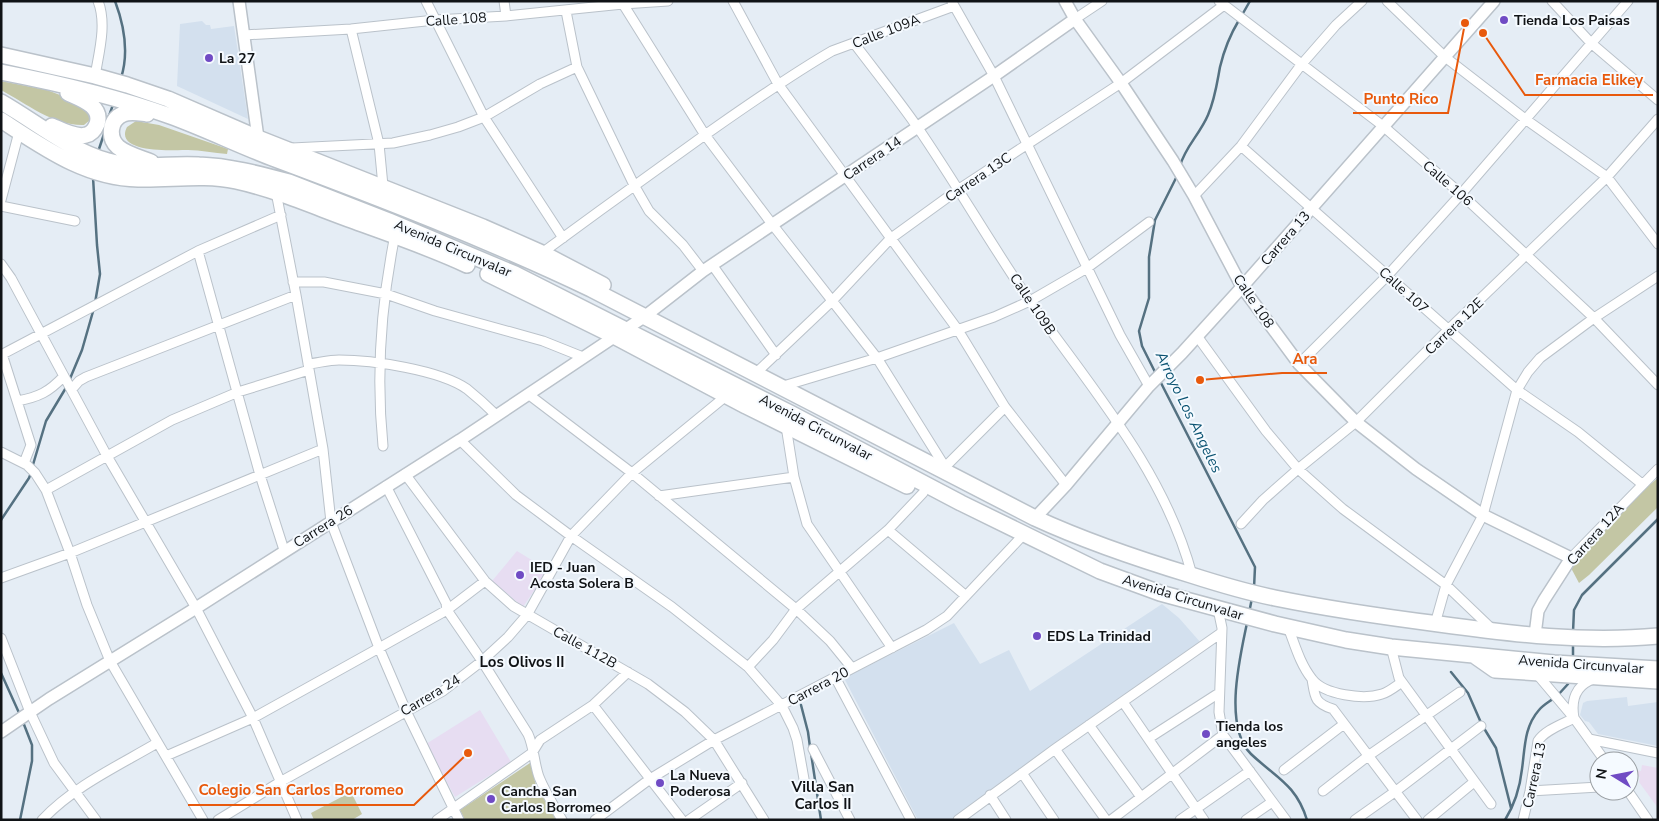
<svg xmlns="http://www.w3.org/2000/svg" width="1659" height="821" font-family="'Nunito Sans',sans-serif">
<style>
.built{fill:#d3e0ee}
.education{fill:#e7ddf2}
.medical{fill:#e9ddf1}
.green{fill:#c3c6a4}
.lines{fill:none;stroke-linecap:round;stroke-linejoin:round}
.stream{stroke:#557181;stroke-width:2.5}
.minor-casing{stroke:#bac2ca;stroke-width:11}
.tertiary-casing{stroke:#bac2ca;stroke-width:14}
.trunk-casing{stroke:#bac2ca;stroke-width:18}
.minor{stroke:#fff;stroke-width:9}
.tertiary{stroke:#fff;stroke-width:11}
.trunk{stroke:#fff;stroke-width:15}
.poi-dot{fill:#704bc4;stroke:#f5faff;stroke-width:2}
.labels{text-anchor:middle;stroke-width:4;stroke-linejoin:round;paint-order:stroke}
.street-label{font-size:14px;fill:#101316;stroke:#f5faff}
.poi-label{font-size:14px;font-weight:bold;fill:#101316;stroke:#f5faff;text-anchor:start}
.water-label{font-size:15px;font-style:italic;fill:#0b5372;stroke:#f5faff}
.neighbourhood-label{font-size:15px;font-weight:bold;fill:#101316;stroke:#f5faff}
.leader{fill:none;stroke:#e8590c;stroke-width:2}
.callout-dot{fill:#e8590c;stroke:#f5faff;stroke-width:2}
.callout-label{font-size:15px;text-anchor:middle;font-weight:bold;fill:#e8590c;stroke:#f5faff;stroke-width:4;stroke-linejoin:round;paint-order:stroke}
</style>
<rect width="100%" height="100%" fill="#e5edf5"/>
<path class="built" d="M202,21L206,25H210L211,29L234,26L248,119L177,86L180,24Z
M1162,604L1179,618L1201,643L951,820H918L844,678L954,623L980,664L1009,650L1030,691Z
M1627,697L1628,706L1658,702V746L1598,734L1589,722L1585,721L1580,715L1583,703L1587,701Z"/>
<path class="education" d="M517,551L548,570L523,607L492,581Z
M480,710L511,762L455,797L426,744Z"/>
<path class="medical" d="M1642,765L1658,768V808L1639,782L1640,777L1634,775L1636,770L1641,771Z"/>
<path class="green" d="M1,81L47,90L60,95L72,100L89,112L90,120L84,125C54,126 27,104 1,90Z
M136,121L159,125L228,149L227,154C214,153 201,150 188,150C176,150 113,154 127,127Z
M1658,478V507L1589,575L1579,583L1571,568L1573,562L1648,486Z
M530,763L536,785L556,820H465L460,810Z
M351,792L362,814L352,820H314L311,813Z"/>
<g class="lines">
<path class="stream" d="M115,1C124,25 129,53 121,78
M1242,15L1250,1
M109,116L114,102
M98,152L105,131
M1180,166C1185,147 1200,134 1208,115C1215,99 1217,83 1220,67C1224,50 1230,35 1239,20
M93,177L97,245L100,274L95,303
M1156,374L1142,346L1139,331L1149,298V257L1155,220L1177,176
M69,381L82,350L94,308
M1160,381L1255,567L1254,588
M32,468L46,421L67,386
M1,520L29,478L31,473
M1249,613L1252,598
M1247,623C1240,657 1223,726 1251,754C1275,777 1296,784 1307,820
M1573,632L1574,610L1582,595L1658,519
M1573,659V642
M1451,672L1468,693L1482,725L1496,748L1511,808
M1,673L20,715
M1558,695L1568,684L1569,679
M801,705L808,732L810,747
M811,753L821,820
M20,820L32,761V745L23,722
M1505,820C1515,804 1520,787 1522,769C1525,748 1524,727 1539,710C1543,705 1549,702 1554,698"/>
<defs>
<path id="minor" d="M426,1L484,117L563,238
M504,1L506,16
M619,1L623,4L705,135L772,224L877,358L945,467
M733,1L778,84L958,330L1005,407L1066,485
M1219,1L1383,126L1461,194L1594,318L1658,385
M1387,1L1445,57L1525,119L1607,177L1658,244
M1552,1L1591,43L1658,100
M952,2L994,76L1120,335L1149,386
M566,11L577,67L634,185L649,211L683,245L703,271
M1075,19L1102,1
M351,29L379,144L383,186
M244,35L351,29L435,20L506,16L623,4L668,1
M854,43C875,71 898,99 918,128C957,185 992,246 1031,303C1092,389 1165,472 1192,575
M95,76C99,52 107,24 98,1
M1241,146L1517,390L1578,432L1642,484
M292,148L393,143L430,135L458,127L484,117L540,84L577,67
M276,192L296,295L323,449L331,522L379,648L406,711L459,820
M1194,196L1241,146L1301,65L1336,25L1362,1
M1,200L19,132
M1,206L75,221
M198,251L260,475L284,550
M542,253C595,214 649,175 702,137C745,107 787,77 832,51L954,6
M1,264L11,278L107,456L196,608L253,718L297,820
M713,266L776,355
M293,282H324L386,294L435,311L543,341L583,357
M1197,336L1266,431L1298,469L1343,509L1446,585L1493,630
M2,354L31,445L24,463
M1,355L198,251L281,215
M308,364C318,363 329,360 339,360C372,360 440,370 467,389C477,397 487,406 496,415
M1299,364L1388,275L1461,194L1628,1
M754,375L833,300L890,239L959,189L1121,83L1224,5
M780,387L877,358L994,317L1030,301L1087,268L1149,222
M72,389L79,381L86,377L296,295
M528,394L632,473L796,609L830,641L852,668
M17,401C39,397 49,392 64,376
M786,426L794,477L807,524L892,648
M460,440L516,495L571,536L672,607L748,667L782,706L793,728L797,740L804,779
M383,446C376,376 381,304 395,235
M1,452L27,465L35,473L46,490L70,553L87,605L110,661L203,820
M942,470L1005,407
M405,474L485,581L513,606L648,684L685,712L714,740L764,820
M386,486L446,603L447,610L482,661L528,734C534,747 534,763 539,777C545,792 554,806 562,820
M46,490L172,420L238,392L309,370
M659,496L794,477
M1241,524L1263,500L1298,469L1356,422L1448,330L1607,177L1658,119
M888,530L966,596
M1571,558L1658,469
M1,578L70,553L323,449
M1218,609L1222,628L1219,712L1223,735L1286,820
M1435,624L1446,585L1483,515L1517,390L1528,372L1540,358L1594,318L1658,276
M1288,627C1295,645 1300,664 1312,679C1324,695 1364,700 1382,694C1389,692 1396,686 1402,682
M1,638L30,712L54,763L96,820
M1391,647L1399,678L1491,804
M748,667L773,640L796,609L888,530L923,493
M1536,673L1574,718L1605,761
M835,677L911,820
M1312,679C1315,697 1314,703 1333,709L1417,820
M1123,702L1204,820
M593,705L682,820
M1574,718C1571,701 1575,685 1594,679
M1089,725L1141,797
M1149,738L1219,693
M1589,739L1658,753
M813,749L850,820
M1055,749L1106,820
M166,756L253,718L379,648L447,610L485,581
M1284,770L1344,724
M1022,773L1054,820
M1323,791L1368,756L1460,692
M1530,791L1599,787
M1628,791L1648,820
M990,795L1006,820
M42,820C74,786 118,766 157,743
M218,820L280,782L443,691L482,661L508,637L527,615L571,536L632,473L726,396
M437,820L532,753L540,740L593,705L628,672
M595,820L650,779L714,740L926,630L947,616L1025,533
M689,820L742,783
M958,820L1055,749L1221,633
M1111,820L1223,735
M1180,820L1250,771
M1246,820L1272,802
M1355,820L1396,791L1481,726
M1428,820L1474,782
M1523,820L1530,791L1538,741C1545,730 1563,724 1574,718"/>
<path id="tertiary" d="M239,1L258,138
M1065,1L1075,19L1121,83L1173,161L1194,196L1242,287L1299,364L1356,422L1416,469L1483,515L1571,558L1544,600L1538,611L1535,635
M1035,518L1066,485L1149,386L1182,353L1242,287L1494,1
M1,732L49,699L196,608L460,440L644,317L703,271L994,76L1075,19"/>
<path id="trunk" d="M1,55L95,76L127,85L168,99L258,138L483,227L542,253L603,285
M1,72C58,83 115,96 170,116C206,129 240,146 275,159C382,199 488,240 591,289L1035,518C1085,541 1138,559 1191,575C1219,584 1246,592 1275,598C1329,609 1384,617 1439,624C1512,634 1585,643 1658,636
M1,102C36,122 69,150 108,161C137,170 169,163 199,165C229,166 259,174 289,182L389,221L515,274L792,414L961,503L1100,571L1160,593L1275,624L1346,640L1391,647L1554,663L1658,669
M147,114C139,113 131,111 123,114C109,120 108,138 118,147C126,154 141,158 151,162
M1,120C43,147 85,178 138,179C171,180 203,174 236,181C277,190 315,207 354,221C392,235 431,248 467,265
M52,126C61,130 76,138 86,135C91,134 95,129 97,124C103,106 81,99 68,93
M488,274L614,336L746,406L907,486
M1475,656L1495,670L1658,681"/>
</defs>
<use href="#minor" class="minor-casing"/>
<use href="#tertiary" class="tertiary-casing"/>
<use href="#trunk" class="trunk-casing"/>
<use href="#minor" class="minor"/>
<use href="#tertiary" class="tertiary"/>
<use href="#trunk" class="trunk"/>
</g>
<g class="poi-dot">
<circle cx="1504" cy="20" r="5"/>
<circle cx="209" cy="58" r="5"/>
<circle cx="520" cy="575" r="5"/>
<circle cx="1037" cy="636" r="5"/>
<circle cx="1206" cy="734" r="5"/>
<circle cx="660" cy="783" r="5"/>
<circle cx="491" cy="799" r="5"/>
</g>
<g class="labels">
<g class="street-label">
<text transform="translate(456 19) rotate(-4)" y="5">Calle 108</text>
<text transform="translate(886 31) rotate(-21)" y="5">Calle 109A</text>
<text transform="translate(872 158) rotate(-34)" y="5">Carrera 14</text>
<text transform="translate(978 177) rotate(-34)" y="5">Carrera 13C</text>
<text transform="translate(1448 183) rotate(41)" y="5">Calle 106</text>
<text transform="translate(1285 238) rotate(-49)" y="5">Carrera 13</text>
<text transform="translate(453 248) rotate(23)" y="5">Avenida Circunvalar</text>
<text transform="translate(1404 290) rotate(42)" y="5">Calle 107</text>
<text transform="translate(1254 301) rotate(56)" y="5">Calle 108</text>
<text transform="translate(1033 304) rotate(56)" y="5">Calle 109B</text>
<text transform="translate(1454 326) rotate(-44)" y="5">Carrera 12E</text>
<text transform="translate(816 427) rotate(28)" y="5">Avenida Circunvalar</text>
<text transform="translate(323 526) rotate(-32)" y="5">Carrera 26</text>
<text transform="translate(1595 534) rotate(-48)" y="5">Carrera 12A</text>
<text transform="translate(1183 597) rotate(17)" y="5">Avenida Circunvalar</text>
<text transform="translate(585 647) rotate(29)" y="5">Calle 112B</text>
<text transform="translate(1581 664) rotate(4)" y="5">Avenida Circunvalar</text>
<text transform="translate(818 686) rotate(-28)" y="5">Carrera 20</text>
<text transform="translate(430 695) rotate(-31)" y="5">Carrera 24</text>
<text transform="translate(1534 775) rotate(-78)" y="5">Carrera 13</text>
</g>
<g class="poi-label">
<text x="1514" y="25">Tienda Los Paisas</text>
<text x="219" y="63">La 27</text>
<text x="530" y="572">IED - Juan<tspan x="530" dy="16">Acosta Solera B</tspan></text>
<text x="1047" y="641">EDS La Trinidad</text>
<text x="1216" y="731">Tienda los<tspan x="1216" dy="16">angeles</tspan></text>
<text x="670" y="780">La Nueva<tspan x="670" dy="16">Poderosa</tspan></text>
<text x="501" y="796">Cancha San<tspan x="501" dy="16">Carlos Borromeo</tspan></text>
</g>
<g class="water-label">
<text transform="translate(1189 412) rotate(64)" y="5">Arroyo Los Angeles</text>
</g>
<g class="neighbourhood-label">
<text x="522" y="667">Los Olivos II</text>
<text x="823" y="792">Villa San<tspan x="823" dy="17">Carlos II</tspan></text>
</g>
</g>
<path class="leader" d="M1483 33L1525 95H1653M1465 23L1448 113H1353M1200 380L1282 373H1327M468 753L414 805H188"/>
<g class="callout-dot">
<circle cx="1483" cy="33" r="5"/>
<circle cx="1465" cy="23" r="5"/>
<circle cx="1200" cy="380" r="5"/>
<circle cx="468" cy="753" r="5"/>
</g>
<g class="callout-label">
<text x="1589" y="85">Farmacia Elikey</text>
<text x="1401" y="104">Punto Rico</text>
<text x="1305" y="364">Ara</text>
<text x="301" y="795">Colegio San Carlos Borromeo</text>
</g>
<rect width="1659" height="821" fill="none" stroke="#101316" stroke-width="5"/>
<g transform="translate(1614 776) rotate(280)"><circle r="24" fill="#f5faff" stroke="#999ea2"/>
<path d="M0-4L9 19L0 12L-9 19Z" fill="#704bc4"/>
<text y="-8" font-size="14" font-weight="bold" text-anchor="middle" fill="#101316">N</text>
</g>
</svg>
